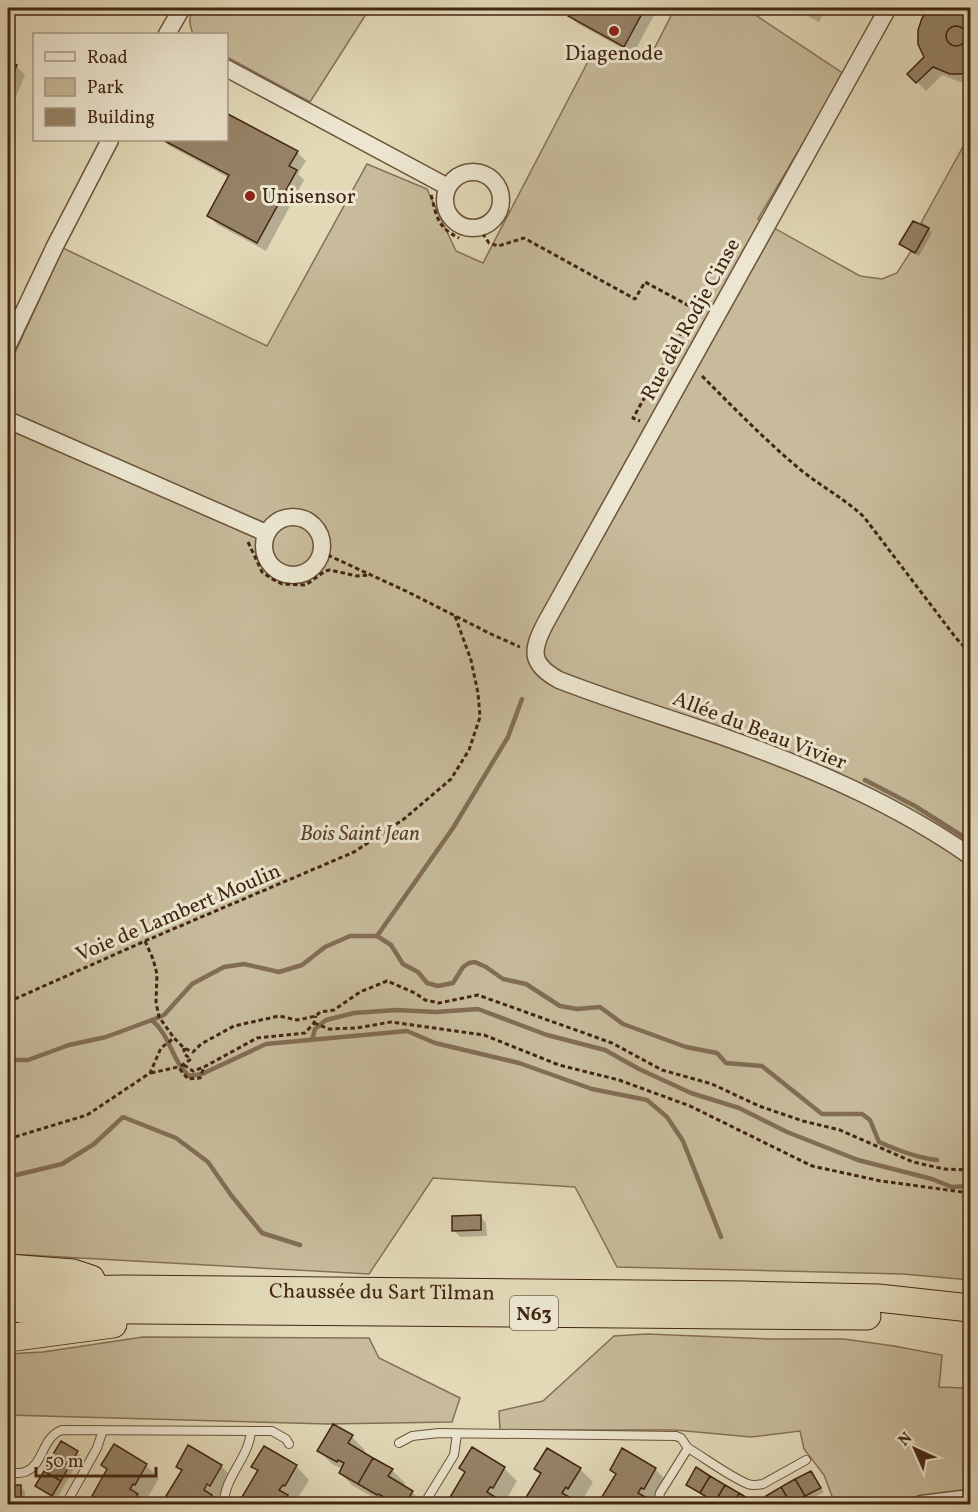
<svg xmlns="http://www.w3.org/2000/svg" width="978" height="1512" font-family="Vollkorn,serif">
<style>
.green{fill:#c7bb9b;stroke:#857056;stroke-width:1.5}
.shadow{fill:#0003}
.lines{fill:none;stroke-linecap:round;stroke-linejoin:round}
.stream{stroke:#826d53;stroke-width:4.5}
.building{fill:#968367;stroke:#432611;stroke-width:1.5}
.service-casing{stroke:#6b533a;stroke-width:10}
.minor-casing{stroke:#6b533a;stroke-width:19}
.trunk-casing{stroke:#432611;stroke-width:29}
.path{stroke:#432611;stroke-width:3;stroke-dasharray:4.5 3;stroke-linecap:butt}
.service{stroke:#ece6d0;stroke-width:8}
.minor{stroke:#ece6d0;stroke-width:16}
.trunk{stroke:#e2d9b7;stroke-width:27}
.poi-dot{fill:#8f2418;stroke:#ece6d0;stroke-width:2}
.labels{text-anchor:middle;stroke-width:6;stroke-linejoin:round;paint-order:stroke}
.shield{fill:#ece6d0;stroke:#76604a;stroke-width:1.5}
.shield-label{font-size:20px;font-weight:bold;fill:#432611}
.poi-label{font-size:21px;fill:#432611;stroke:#ece6d0}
.street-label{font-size:21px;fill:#432611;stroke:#ece6d0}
.park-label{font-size:21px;font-style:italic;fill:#5d442d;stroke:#ece6d0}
</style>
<rect width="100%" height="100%" fill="#e2d9b7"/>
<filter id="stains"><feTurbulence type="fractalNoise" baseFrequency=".00333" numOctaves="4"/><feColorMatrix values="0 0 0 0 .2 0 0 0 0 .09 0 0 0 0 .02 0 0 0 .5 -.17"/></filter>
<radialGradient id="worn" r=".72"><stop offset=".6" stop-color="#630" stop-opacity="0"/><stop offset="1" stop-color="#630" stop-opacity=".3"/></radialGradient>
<path class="green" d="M193,8H370L310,102L227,57L226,34H193C189,25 188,17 193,8Z
M675,8H745L844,74L758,219L860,276L882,279L897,273L911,251L915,253L929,228L921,223L970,134V1280L903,1274L617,1267L575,1187L433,1178L369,1274L8,1254V368L63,248L267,346L367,164L427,189L456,251L483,263L593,52L621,61L651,55Z
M647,1334L769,1339H844L894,1346L942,1355L939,1387L965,1388L963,1351L970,1353V1504H835L824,1475L804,1449L800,1431L751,1437L675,1430H500L499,1411L543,1401L614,1336Z
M143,1337L369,1338L379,1358L460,1398L452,1422L328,1424L8,1415V1354L43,1352Z"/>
<path class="shadow" d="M574,8H658L633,54L578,24L570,16Z
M793,8H827L819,22Z
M931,8H970V82H960L942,75L926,91L909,74L925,58Z
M8,62L16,66L25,75L8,115Z
M162,140H226L297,152L306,161L298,174L304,180L266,251L218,225L209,216L229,178L168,145Z
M928,229L932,233L919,256L901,244Z
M480,1216L486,1223L487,1236L460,1237L454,1230Z
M352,1437L365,1450L363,1453L392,1470L405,1483L403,1487L412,1492L424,1504H381L382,1502L353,1486L340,1473L342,1469L332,1464L319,1451Z
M62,1443L81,1456L57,1499L37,1486Z
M264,1448L297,1467L309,1480L298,1498L296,1497L293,1503L295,1504H252L244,1496L258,1472L253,1467Z
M472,1449L504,1468L517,1481L506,1500L504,1498L500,1504H457L451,1498L466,1474L461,1468Z
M103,1465H146L159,1478L148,1497L146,1496L143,1501L146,1504H103L94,1495L108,1471Z
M177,1466H221L234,1479L223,1497L221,1496L217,1502L220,1504H177L168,1496L183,1472Z
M536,1469H580L593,1482L582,1501L579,1499L576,1504H532L527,1499L542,1475Z
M655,1469L668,1482L652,1504H607L602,1500Z
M696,1469L753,1503L754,1504H718L691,1488L687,1484Z
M811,1472L824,1492L802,1504H772L768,1497Z
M8,1487H21L25,1491V1504H8Z"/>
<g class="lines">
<path class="stream" d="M865,780L915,806L970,841
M377,936L453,828L508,737L522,699
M152,1020C171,1037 171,1059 189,1076L202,1074L266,1044L407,1031L435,1043L519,1063L592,1089L647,1100L667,1117L683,1141L721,1237
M312,1040L315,1029L326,1020L354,1013L396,1010L436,1012L478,1009L547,1035L605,1050L639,1069L691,1093L739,1108L787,1132L858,1160L932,1179L952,1187L970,1186
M8,1060H28L69,1045L106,1037L152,1020L164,1015L192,984L224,967L244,964L279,972L302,965L325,947L350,936H377L391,945L403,964L418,972L427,983L438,986L453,983L463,967L469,963L475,962L486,967L503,979L526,984L560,1006L577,1009L600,1007L623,1024L686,1047L717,1053L726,1063L762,1066L822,1114H862L870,1120L879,1142C897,1150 917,1158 937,1160
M8,1177L62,1164L94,1144L123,1117L176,1138L208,1162L231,1195L262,1233L300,1245"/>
</g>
<path class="building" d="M572,8H645L624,47L568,16Z
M798,8H813L810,14Z
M929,8H970V72L962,74H950L933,67L916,83L907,74L924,57L918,44V30L922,18Z
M946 36a10 10 0 1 1 20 0a10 10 0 1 1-20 0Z
M8,61L17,65L8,87Z
M226,113L298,151L289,166L297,170L257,243L207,216L229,175L163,140H226Z
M913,221L929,228L915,253L899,244Z
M481,1215V1230L452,1231V1216Z
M333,1424L353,1435L348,1443L373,1458L358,1484L339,1473L344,1463L338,1460L337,1462L317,1451Z
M61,1441L78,1451L69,1466L52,1456Z
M114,1444L147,1464L135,1485L133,1484L130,1489L138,1494L132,1504H107L92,1496L107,1469L101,1465Z
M188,1445L222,1465L210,1486L207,1484L204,1490L212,1495L207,1504H181L166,1496L182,1470L176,1467Z
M264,1446L297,1465L285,1486L283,1485L279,1490L288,1495L282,1504H255L242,1497L258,1470L251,1467Z
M472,1447L505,1467L493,1488L490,1487L487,1492L495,1497L491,1504H459L449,1499L465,1472L459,1468Z
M547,1448L581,1468L568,1489L566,1487L562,1493L571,1498L567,1504H534L525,1499L541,1473L534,1469Z
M622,1448L656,1468L644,1489L641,1488L638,1493L647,1498L643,1504H608L600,1500L616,1474L610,1470Z
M52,1456L69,1466L61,1481L44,1471Z
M373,1458L393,1469L388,1476L413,1491L405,1504H379L384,1497L378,1494L377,1495L358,1484Z
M696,1467L710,1476L700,1493L686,1485Z
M44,1471L61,1481L52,1496L35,1486Z
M811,1471L821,1488L805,1496L795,1479Z
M710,1476L725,1485L715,1502L700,1493Z
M795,1479L805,1496L791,1504L781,1487Z
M8,1485H21V1504H8Z
M725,1485L739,1493L733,1504H719L715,1502Z
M781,1487L791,1504H771L766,1496Z
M739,1493L754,1502L753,1504H733Z"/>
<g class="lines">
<defs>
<path id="service" d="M399,1443L412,1436L439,1433L676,1436L681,1438L688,1448L660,1493L658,1504
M688,1448C705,1458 730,1477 748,1484C753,1486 757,1485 763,1484L806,1460
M8,1473C14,1473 22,1474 27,1471C44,1463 42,1437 62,1430L272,1431L286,1439L289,1444
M66,1504L97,1448L103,1430
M224,1504C224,1477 249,1458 251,1431
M424,1504L454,1455L457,1434"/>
<path id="minor" d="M888,8L545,624C531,651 530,664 559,680C613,701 669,718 724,737C809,767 896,804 970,856
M167,34L182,8
M226,68L448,187
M445 200a28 28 0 1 1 56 0a28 28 0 1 1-56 0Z
M8,345L55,246L110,140
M8,420L266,533
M264 546a29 29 0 1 1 58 0a29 29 0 1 1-58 0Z
M921,1504L970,1498"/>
<g id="trunk">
<path d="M8,1268L73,1273L91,1279"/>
<path id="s1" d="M8,1291L124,1289L745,1295L878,1298L970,1308"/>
<path d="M21,1309L867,1316"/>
<path d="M8,1338L113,1324"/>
</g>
</defs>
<use href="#service" class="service-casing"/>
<use href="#minor" class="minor-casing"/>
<use href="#trunk" class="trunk-casing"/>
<path class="path" d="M431,195C437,217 437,227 459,238
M481,226L483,234L489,243L498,246L524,238L635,299L645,282L695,309L633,418L640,421
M702,376C734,408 766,441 802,471C822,487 845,499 864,517L956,638L970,653
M248,542L262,572L272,579L282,584L306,585L325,571L330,570L357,576L370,575
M321,552L406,591L491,634L520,647
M145,941L153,959L157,974L156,1002L159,1017L174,1038
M8,1002L145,941L354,852L404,819L451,779L469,750L480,717L478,693L471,660L455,616
M314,1023L329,1029L356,1028L391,1022L484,1035L559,1065L619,1080L690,1106L812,1166L881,1181L970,1193
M184,1065L193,1071L204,1067L257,1038L305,1033L314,1023L316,1016
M181,1066L191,1059L184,1054V1048
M151,1073L178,1067L188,1079L200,1078L204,1067
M8,1139L87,1115L150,1073L161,1048L174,1038L184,1048L193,1052L201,1044L234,1026L279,1016L297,1020L316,1016L320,1012L334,1010L360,992L387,981L415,993L425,1000L439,1003L478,995L612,1043L662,1070L712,1084L759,1106L803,1121L840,1130L913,1162L944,1169L970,1170"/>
<use href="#service" class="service"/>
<use href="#minor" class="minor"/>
<use href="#trunk" class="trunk"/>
</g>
<g class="poi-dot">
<circle cx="614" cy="31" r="6"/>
<circle cx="250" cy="196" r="6"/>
</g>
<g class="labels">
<rect class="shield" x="510" y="1296" width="48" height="34" rx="4.5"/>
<g class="shield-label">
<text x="534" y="1320">N63</text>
</g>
<g class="poi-label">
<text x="614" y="60">Diagenode</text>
<text x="262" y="203" text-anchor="start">Unisensor</text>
</g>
<g class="street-label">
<text transform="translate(690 319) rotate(-61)" y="7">Rue dèl Rodje Cinse</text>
<text transform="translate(760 730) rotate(21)" y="7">Allée du Beau Vivier</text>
<text transform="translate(178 912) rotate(-23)" y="7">Voie de Lambert Moulin</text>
<text dy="7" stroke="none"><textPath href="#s1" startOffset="374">Chaussée du Sart Tilman</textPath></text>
</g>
<g class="park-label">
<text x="360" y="840">Bois Saint Jean</text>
</g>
</g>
<rect width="978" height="1512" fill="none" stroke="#e2d9b7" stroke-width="30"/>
<rect x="9" y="9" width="960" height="1494" fill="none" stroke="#432611" stroke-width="3"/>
<rect x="15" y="15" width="948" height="1482" fill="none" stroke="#432611" stroke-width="1.5"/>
<rect x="33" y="33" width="195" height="108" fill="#ece6d0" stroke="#a89984" stroke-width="1.5"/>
<rect x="45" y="52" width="30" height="9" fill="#ece6d0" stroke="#a89984" stroke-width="1.5"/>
<text x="87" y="63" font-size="18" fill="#432611">Road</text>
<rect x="45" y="78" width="30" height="18" fill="#c7bb9b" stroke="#a89984" stroke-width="1.5"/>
<text x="87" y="93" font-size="18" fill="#432611">Park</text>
<rect x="45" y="108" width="30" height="18" fill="#968367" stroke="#a89984" stroke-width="1.5"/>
<text x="87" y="123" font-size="18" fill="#432611">Building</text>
<g transform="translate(915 1449) rotate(315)" stroke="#ece6d0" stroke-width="4.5" paint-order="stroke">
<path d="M0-4.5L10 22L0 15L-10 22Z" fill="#432611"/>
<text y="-9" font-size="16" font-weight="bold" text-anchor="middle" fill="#432611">N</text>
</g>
<path d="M36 1467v9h120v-9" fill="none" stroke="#432611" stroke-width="3"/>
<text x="45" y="1467" font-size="18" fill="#432611" stroke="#ece6d0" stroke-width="4.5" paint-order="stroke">50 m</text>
<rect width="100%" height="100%" filter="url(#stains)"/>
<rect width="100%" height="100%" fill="url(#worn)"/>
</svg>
